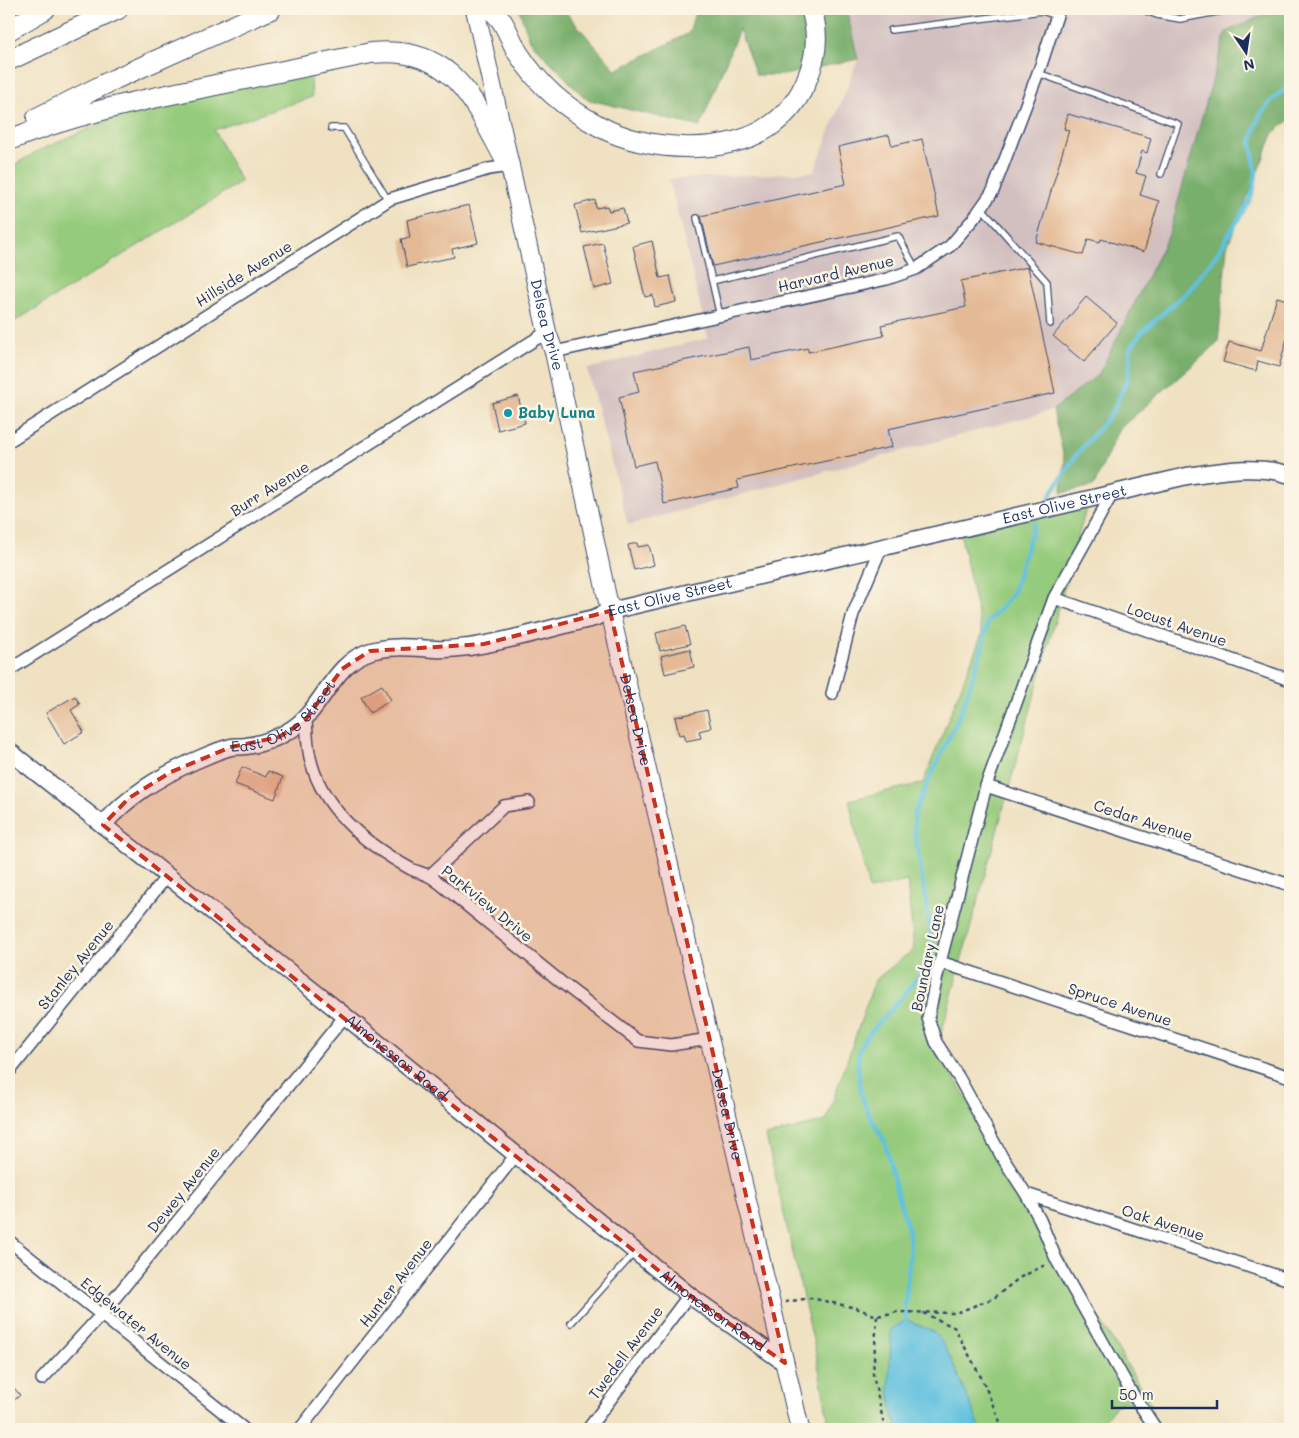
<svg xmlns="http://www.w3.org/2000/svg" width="1299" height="1438" font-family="Mali,sans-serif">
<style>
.industrial{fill:#d2bfc0}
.green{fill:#95cb7c;stroke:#587d6d}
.forest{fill:#78af6c;stroke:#4a6f65}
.water{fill:#61c1df;stroke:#3e789e}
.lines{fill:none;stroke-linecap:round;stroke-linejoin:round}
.stream{stroke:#61c1df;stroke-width:4.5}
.building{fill:#e4ba96}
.lane-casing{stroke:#3b4a6d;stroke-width:8}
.street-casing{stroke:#3b4a6d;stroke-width:14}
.secondary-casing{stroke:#3b4a6d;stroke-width:19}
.primary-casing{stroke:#3b4a6d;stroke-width:20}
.highway-casing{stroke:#3b4a6d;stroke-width:22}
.path{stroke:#3b4a6d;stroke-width:2.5;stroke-dasharray:4 4;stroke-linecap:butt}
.lane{stroke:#fff;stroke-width:5.5}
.street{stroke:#fff;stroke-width:11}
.secondary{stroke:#fff;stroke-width:16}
.primary{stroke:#fff;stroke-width:18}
.highway{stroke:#fff;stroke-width:20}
.marked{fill:#c8321e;fill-opacity:0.2;stroke:#c8321e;stroke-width:4;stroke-dasharray:10 6;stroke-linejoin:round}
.culture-dot{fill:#0f9aa8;stroke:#fcf5e5;stroke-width:2}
.labels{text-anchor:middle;stroke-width:5;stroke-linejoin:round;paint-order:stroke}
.street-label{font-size:15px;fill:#1b2f5e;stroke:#fcf5e5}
.culture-label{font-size:15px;font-weight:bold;fill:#0d838f;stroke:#fcf5e5;text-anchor:start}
</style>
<rect width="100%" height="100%" fill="#fcf5e5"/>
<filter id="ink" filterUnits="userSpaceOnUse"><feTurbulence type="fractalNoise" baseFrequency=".02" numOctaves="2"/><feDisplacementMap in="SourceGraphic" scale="10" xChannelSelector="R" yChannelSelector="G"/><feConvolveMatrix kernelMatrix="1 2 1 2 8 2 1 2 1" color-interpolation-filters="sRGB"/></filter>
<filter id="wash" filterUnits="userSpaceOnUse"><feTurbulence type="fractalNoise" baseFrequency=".0096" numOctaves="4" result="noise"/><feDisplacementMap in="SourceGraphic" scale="20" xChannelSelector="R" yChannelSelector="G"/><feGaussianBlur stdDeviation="1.12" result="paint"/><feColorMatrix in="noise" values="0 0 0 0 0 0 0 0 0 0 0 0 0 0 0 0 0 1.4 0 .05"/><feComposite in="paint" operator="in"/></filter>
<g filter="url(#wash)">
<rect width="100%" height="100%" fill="#efe1c1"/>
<path class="industrial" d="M846,9H1277L1226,32L1169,234L1099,374L1053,410L628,525L587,369L708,338L669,179L814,172L858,59Z"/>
<path class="green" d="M310,67L312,97L214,130L241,182L9,325V168L38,151L144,104Z
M1087,505L937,1049L1152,1406L1121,1402L1094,1429H830L816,1353L766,1136L826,1121L875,980L914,949L907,881L869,890L849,800L923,783L982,634L960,532Z"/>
<path class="forest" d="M519,9H563L616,70L689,33L696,9H846L858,59L784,75H756L739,29L700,127L586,99L530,41Z
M1277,9H1290V120L1274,132L1227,247L1218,343L1118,430L1094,486L1061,493L1065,462L1053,410L1099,374L1169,234L1226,32Z"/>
<path class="water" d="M907,1320C914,1324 924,1327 932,1331C948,1341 971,1409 981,1429H898L893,1415L889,1388L891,1329Z"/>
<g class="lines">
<path class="stream" d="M1049,497L1077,454L1112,413L1127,380L1130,362V349L1141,333L1189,290L1217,254L1242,213L1250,200L1254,186L1256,173L1251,141L1260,115L1272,100L1290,85
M906,1324L905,1306L910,1248L909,1232L897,1193L885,1142L868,1113L861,1094L858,1066L859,1052L864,1040C882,1018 924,978 931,952C933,946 932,939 931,933L915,834L914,815L922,795L962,710L983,645L987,622L1003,606L1013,592L1034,524"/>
</g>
<g id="blocks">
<path class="building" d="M1068,114L1151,138L1147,153L1142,151L1136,173L1146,176L1140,195L1159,201L1144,252L1101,239L1100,242L1088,239L1083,255L1036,242L1069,130L1064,129Z
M889,135L892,146L922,139L939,216L713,266L701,216L846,184L838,147Z
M595,200L596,208L607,206L609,211L623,208L627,223L582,233L575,205Z
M469,205L478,243L452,249L454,257L407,267L401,239L410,238L407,220Z
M652,241L660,278L670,276L676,302L655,307L653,295L645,297L633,246Z
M603,243L613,284L594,289L584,247Z
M1028,267L1055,393L888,429L892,447L737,480L739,488L664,504L655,461L634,466L619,397L639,392L634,371L749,347L751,360L808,348V352L884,336L881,325L966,307L961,281Z
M1086,297L1117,323L1084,362L1053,336Z
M1277,297L1290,301V328L1279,367L1258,361L1256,371L1223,362L1229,342L1261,351Z
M518,396L525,423L498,430L492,403Z
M637,543L638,547L649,545L654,565L634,570L628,545Z
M685,626L690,644L660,651L656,633Z
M690,649L694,667L665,674L661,656Z
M382,685L391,700L370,713L361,697Z
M75,696L80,704L71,710L84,732L64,744L46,713Z
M707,710L711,728L699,731L701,738L686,741L684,734L679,735L675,717Z
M242,767L266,777L268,771L283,777L275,799L235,784Z
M9,1382L20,1395L9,1405Z"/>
</g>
</g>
<g filter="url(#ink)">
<use href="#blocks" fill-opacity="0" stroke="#3b4a6d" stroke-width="1"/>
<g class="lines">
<defs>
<path id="lane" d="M1141,9L1157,15L1180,19L1233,9
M891,30L1042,11L1057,16
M1038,73L1178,124L1161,174
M331,128H344L388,200
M981,207L1047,282L1050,324
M697,218L712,281
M720,316L712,281L898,236L916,269
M571,1323L635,1252"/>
<path id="street" d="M554,352L887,279L916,269L950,246L974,218L993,191L1041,65L1059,9
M9,441L390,199L489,169L509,166
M1112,494L1054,598L986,786L940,962L928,1018L936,1042L959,1078L1002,1157L1026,1194L1040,1220L1056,1259L1130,1390L1156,1429
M1054,598L1290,680
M9,670L547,332
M832,694L853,614L881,548
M306,719C307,735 307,750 312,765C326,813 369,846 411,869C417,872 423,873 429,876C436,880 442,885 448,890L561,982L638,1041L671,1045L709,1039
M986,786L1290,885
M429,876L504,806L529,802
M940,962L1290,1077
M9,1072L167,876
M1026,1194L1290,1280
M9,1241L244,1429
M42,1379L101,1315L345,1016
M300,1429L515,1156
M588,1429L689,1295"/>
<g id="secondary">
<path id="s1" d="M9,751L345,1016L689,1295L785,1363"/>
<path id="s2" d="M103,825C128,796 158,778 192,762C204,757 218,750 231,747C236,746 241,747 246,746C262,744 278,738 292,729C323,709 332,663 371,651C391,645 415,648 435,649C446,650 458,648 469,647C511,641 553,627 594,618L610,611L1187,476C1221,471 1257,464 1290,475"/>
</g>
<g id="primary">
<path id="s3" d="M475,9L547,332L554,352L610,611L800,1429"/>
</g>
<path id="highway" d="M490,9C494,12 498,16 501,20C508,30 512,43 518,53C540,87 564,107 599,126C645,152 730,157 773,124C789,112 800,97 807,79C817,56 819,33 811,9
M9,30L45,9
M9,60L118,9
M37,118L115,79L271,9
M9,140C69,116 132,102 196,89C254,77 313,65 371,53C456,44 474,104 509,166"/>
</defs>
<use href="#lane" class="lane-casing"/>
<use href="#street" class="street-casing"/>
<use href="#secondary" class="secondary-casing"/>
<use href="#primary" class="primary-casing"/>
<use href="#highway" class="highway-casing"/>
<path class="path" d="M785,1302L811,1298L856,1308L877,1316L897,1312L956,1313L994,1298L1019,1278L1045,1265
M923,1313L954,1327L982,1379L1003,1429
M877,1316L873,1375L885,1429"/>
<use href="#lane" class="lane"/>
<use href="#street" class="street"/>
<use href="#secondary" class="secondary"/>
<use href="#primary" class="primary"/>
<use href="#highway" class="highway"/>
</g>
</g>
<path class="marked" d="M610,611L785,1363L689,1295L103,825L129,798L171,772L231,747L279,737L292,729L306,719L342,669L370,651L484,644Z"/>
<circle class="culture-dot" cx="508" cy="413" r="5"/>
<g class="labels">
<g class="street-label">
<text transform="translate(244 274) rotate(-32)" y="5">Hillside Avenue</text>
<text transform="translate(836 274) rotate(-13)" y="5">Harvard Avenue</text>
<text dy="5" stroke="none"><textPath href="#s3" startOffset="324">Delsea Drive</textPath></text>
<text transform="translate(270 489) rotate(-32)" y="5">Burr Avenue</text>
<text dy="5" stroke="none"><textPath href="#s2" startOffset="1040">East Olive Street</textPath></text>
<text dy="5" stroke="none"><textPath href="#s2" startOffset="635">East Olive Street</textPath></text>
<text transform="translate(1177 625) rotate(19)" y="5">Locust Avenue</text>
<text dy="5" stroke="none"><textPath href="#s2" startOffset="215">East Olive Street</textPath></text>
<text dy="5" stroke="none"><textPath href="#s3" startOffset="729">Delsea Drive</textPath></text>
<text transform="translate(1143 821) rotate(18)" y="5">Cedar Avenue</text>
<text transform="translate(487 904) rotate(39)" y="5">Parkview Drive</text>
<text transform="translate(928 958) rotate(-78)" y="5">Boundary Lane</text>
<text transform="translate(76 965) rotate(-51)" y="5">Stanley Avenue</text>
<text transform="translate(1120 1005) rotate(18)" y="5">Spruce Avenue</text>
<text dy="5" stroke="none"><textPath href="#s1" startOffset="494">Almonesson Road</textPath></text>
<text dy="5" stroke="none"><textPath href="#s3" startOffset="1134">Delsea Drive</textPath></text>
<text transform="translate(184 1190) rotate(-51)" y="5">Dewey Avenue</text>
<text transform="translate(1163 1223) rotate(18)" y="5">Oak Avenue</text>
<text transform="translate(396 1283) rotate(-52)" y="5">Hunter Avenue</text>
<text dy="5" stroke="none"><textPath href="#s1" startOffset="899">Almonesson Road</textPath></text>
<text transform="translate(136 1324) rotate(39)" y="5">Edgewater Avenue</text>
<text transform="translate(626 1353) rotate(-53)" y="5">Twedell Avenue</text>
</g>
<g class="culture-label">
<text x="518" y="418">Baby Luna</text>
</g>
</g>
<rect width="1299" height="1438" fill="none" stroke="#fcf5e5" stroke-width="30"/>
<g transform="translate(1246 52) rotate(167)" stroke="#fcf5e5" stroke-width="4" paint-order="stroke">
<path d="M0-4L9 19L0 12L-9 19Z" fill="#1b2f5e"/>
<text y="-8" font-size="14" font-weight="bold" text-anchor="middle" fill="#1b2f5e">N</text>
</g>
<path d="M1112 1400v8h105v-8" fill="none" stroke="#1b2f5e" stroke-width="2.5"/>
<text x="1119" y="1400" font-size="15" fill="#1b2f5e" stroke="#fcf5e5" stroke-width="4" paint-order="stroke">50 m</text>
</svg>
